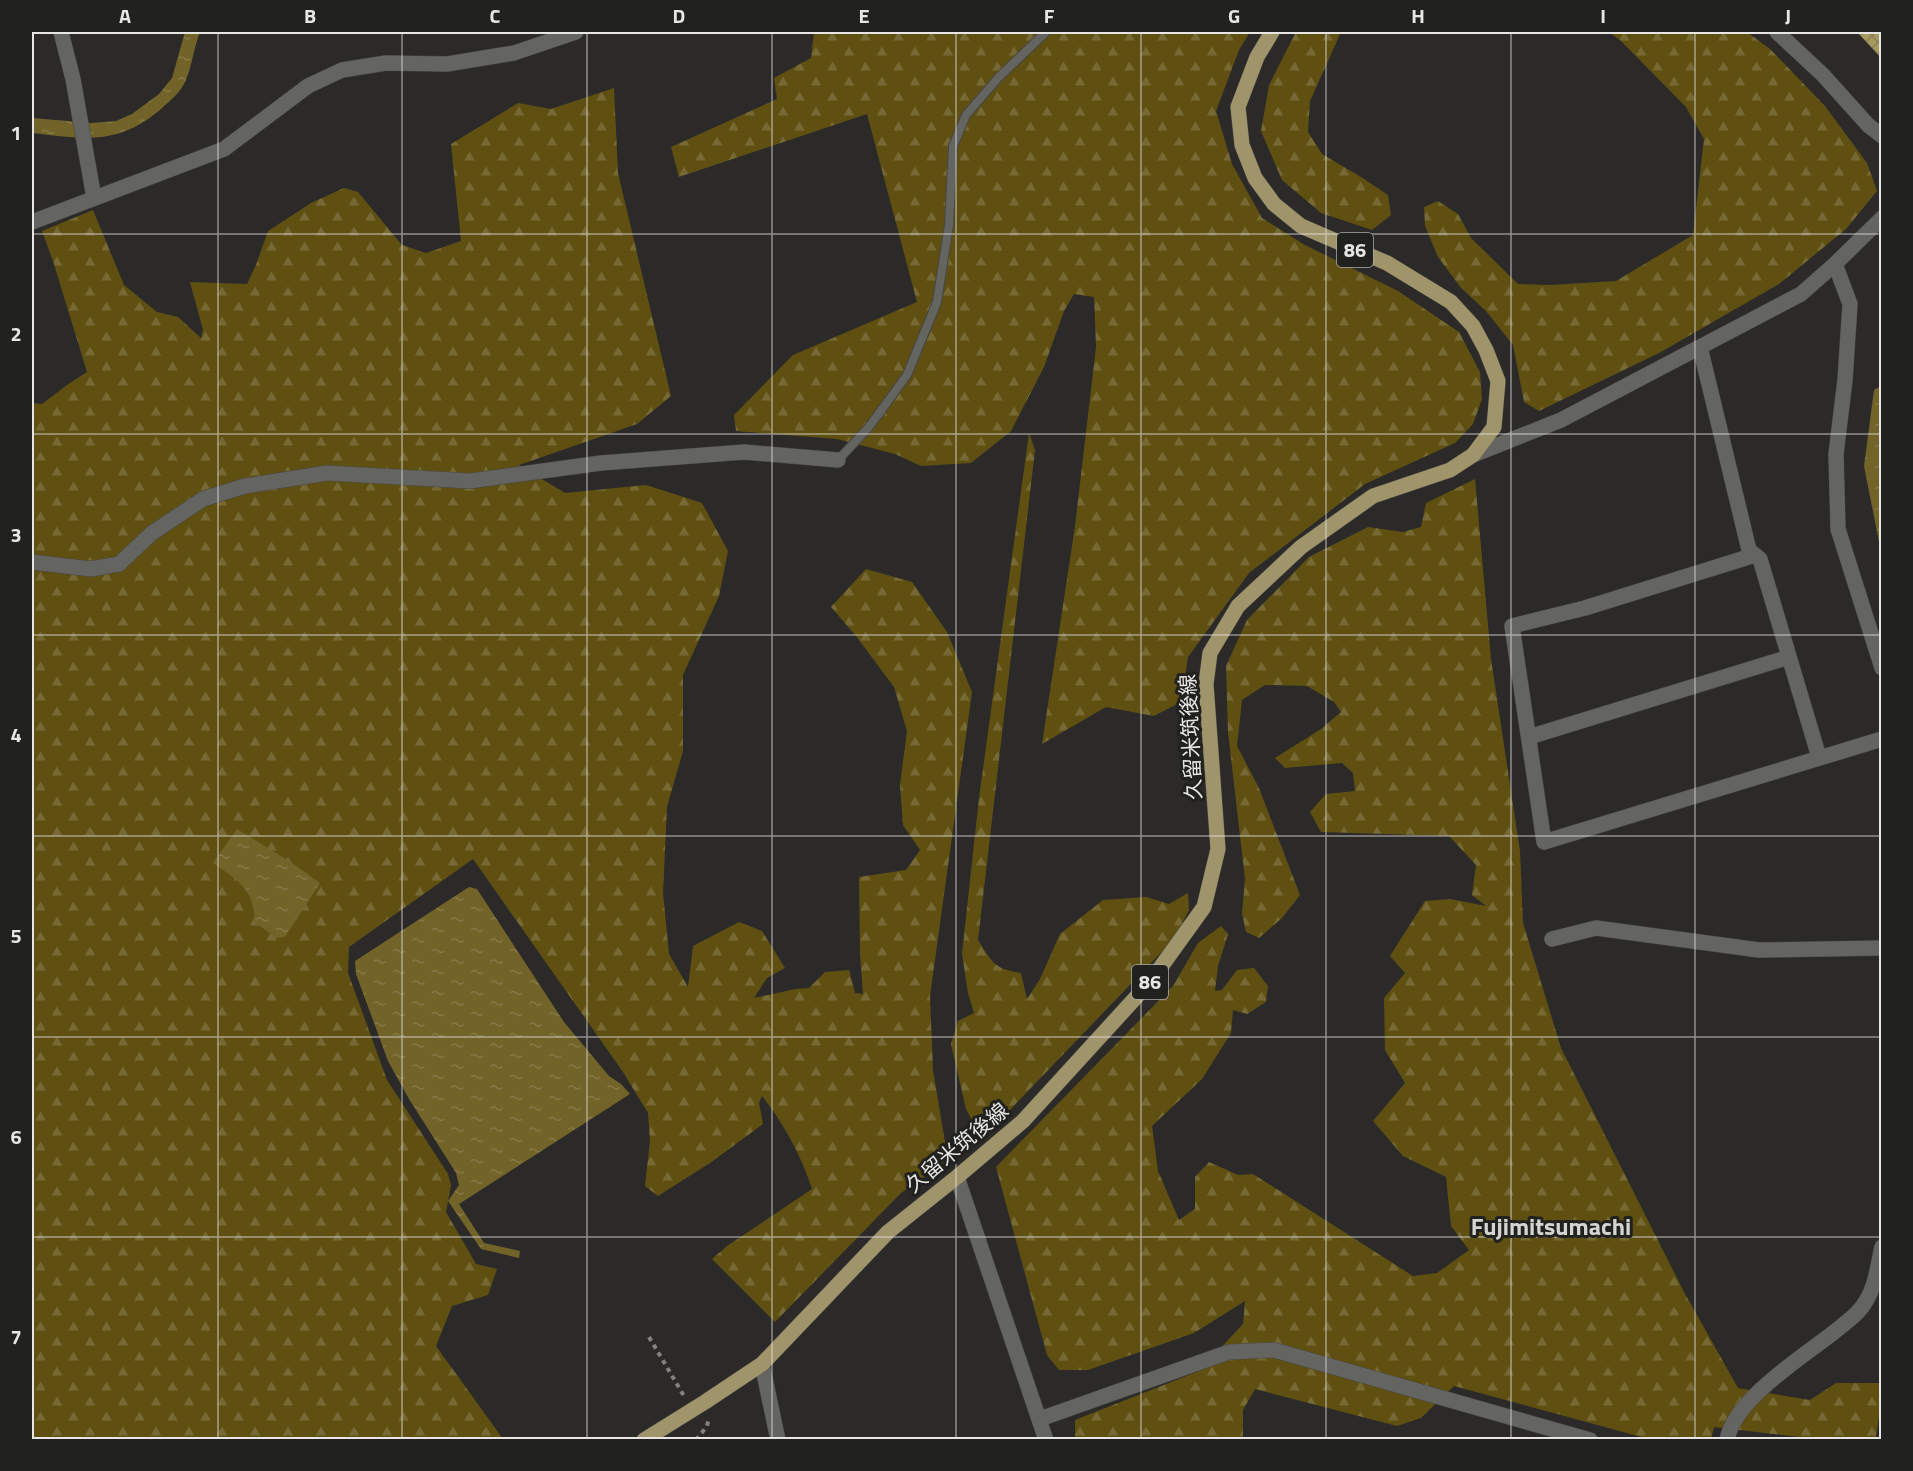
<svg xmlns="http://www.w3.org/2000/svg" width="1913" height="1471" font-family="'Titillium Web','Noto Sans JP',sans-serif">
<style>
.forest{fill:url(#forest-firs)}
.water{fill:url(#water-ripples)}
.building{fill:url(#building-cross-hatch)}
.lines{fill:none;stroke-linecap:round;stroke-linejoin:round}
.lane-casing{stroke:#474644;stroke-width:10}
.street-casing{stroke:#474644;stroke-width:16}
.primary-casing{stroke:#474644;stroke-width:16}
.path{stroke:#838281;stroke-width:4;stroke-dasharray:4.5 4.5;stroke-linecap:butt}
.lane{stroke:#646461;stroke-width:8}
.street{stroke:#646461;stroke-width:15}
.primary{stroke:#a0956a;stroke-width:15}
.grid{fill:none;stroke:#e7e6e5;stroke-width:1.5;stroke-opacity:0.55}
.labels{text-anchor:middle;stroke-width:6;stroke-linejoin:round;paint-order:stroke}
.shield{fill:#21211e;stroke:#acaba9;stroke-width:1.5}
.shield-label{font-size:20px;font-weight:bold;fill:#e7e6e5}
.street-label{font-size:21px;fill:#e7e6e5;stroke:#21211e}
.quarter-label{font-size:24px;font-weight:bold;fill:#d5d4d1;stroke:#21211e}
.neatline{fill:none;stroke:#e7e6e5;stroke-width:2}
.grid-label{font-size:20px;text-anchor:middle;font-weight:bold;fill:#e7e6e5}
</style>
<defs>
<pattern id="forest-firs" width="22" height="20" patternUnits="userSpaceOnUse" patternTransform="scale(1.5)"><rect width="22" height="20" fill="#5f5012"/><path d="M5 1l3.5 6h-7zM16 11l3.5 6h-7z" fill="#766934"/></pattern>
<pattern id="water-ripples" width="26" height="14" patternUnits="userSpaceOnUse" patternTransform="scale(1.5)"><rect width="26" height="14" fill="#726329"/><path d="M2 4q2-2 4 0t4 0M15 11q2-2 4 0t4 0" fill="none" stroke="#867948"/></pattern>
<pattern id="building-cross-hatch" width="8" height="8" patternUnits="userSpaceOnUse" patternTransform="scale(1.5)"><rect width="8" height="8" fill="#a8995e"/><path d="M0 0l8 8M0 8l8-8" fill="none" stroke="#8a8056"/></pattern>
</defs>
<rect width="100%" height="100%" fill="#2b2a28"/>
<path class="forest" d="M814,32H1250L1239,50L1216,111L1232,164L1262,218L1303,244L1398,291L1459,332L1480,372L1482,399L1473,424L1455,443L1365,484L1249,573L1188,657L1181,702L1154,716L1106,707L1042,744L1075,526L1096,347L1094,297L1074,294L1064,311L1044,367L1011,431L971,463L921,466L895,454L837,439L736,431L734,415L793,355L917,302L867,114L679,177L671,147L777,99L774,78L811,58Z
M1296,32H1341L1310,101L1308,132L1322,154L1361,177L1388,195L1391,215L1372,230L1321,213L1282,180L1261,131L1269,85Z
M1609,32H1747L1770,49L1825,106L1867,163L1877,191L1846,229L1779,284L1659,353L1539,411L1524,402L1513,345L1486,311L1461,288L1438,257L1425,226L1424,207L1438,201L1458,214L1471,238L1518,284L1551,285L1616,281L1693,235L1704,139L1686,107L1621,41Z
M614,88L618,173L671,396L637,424L519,465L565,493L646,485L702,503L728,551L719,596L683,675V751L667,807L663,893L669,954L688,987L693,946L739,922L762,931L785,968L767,978L754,998L796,989L809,988L825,972L849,970L855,993L863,994L860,953L859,877L906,870L920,850L903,825L900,785L907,731L894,687L856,636L831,607L866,569L912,582L947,632L972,692L930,996L933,1070L948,1160L901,1193L775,1322L712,1259L727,1246L812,1189C802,1157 783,1122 762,1096L759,1103L763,1124L710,1163L658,1196L645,1186L650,1141L648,1113L623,1072L473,859L349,947L348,973L387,1080L448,1174L451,1185L446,1212L476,1264L497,1269L488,1295L452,1306L436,1346L503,1439H32V403L42,404L67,385L87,372L53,261L42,231L93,210L124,285L157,312L178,317L201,338L203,330L190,282L247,284L256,265L268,231L311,203L344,188L358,192L402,245L426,253L461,241L451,144L518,103L551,109Z
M1029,433L1035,450L978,940C992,962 994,969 1021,973L1027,999L1040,979L1060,934L1103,900L1146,897L1169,904L1188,893L1189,910L1174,939L982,1139L966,1109L951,1044L958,1021L974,1013L968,993L962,954L979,798Z
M1475,479L1491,659L1520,851L1523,923L1561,1048L1684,1292L1738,1388L1810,1400L1836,1383H1881V1403L1876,1437L1871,1440L1817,1439L1714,1427L1711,1439H1649L1454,1386L1421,1418L1397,1426L1255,1389L1243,1410V1439L1092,1440L1075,1437V1420L1199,1371L1243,1324L1245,1301L1194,1333L1088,1370H1059L1047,1355L996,1167L1173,986L1198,943L1221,926L1228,934L1218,966L1215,991L1222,990L1237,970L1254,968L1268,986L1266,1002L1247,1014L1233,1010L1231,1033L1202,1079L1152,1126L1158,1171L1179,1220L1195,1209V1177L1209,1162L1238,1175L1253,1174L1413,1276L1437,1273L1469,1250L1451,1226L1446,1177L1403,1156L1373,1121L1405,1083L1385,1050L1384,998L1405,973L1390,956L1425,901L1450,899L1486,906L1472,895L1476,865L1449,836L1321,832L1310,812L1326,794L1355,791L1353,773L1342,763L1285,768L1275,758L1321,729L1341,712L1334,702L1307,686L1265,685L1242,700L1237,746L1259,788L1300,895L1282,918L1259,938L1246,932L1242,914L1245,879L1228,732L1226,666L1247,620L1309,557L1368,527L1403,532L1421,527L1426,503Z"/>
<path class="water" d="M185,32H200C194,47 192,65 186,80C181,92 171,100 162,108C119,146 84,139 32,133V118L91,123L116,121L132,114L159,94L172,78Z
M1881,386V552L1864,466L1874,390Z
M237,829L295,865L320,883L285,937L276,938L255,922C253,888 239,881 213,863Z
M469,887L477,889L564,1022L609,1076L621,1084L630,1094L459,1204L484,1243L520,1251L519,1258L481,1249L448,1201L459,1185L456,1173L409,1099L388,1061L356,974L355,961Z"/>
<path class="building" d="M1857,32H1881V58Z"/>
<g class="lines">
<defs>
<path id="lane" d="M838,460L869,427L907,375L937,302L949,225L953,146L966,115L999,77L1046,32"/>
<path id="street" d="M61,32L73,79L94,198
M1777,32L1823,75L1868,125L1882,136
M32,222L224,149L308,86L342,70L386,63L447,64L514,53L576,32
M1835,264L1850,304L1845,380L1836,454L1838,529L1882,668
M1700,347L1749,550L1760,559L1819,757
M1473,455L1561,420L1801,294L1835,264L1882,218
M1755,555L1585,608L1512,626L1544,842L1882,739
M32,562L91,569L119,564L152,533L203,499L245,486L327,473L470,481L601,463L744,452L838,460
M1529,737L1789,657
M1552,939L1596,928L1759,950L1882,948
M957,1177L1046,1440
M762,1364L778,1440
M1040,1419L1229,1352L1274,1350L1590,1440
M1727,1440C1734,1400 1802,1357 1833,1333C1845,1323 1859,1314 1866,1301C1876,1285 1878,1264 1882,1247"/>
<path id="primary" d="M644,1440L705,1402L762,1364L888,1232L957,1177L1023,1121L1150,982L1204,907L1218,849L1206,684L1210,653L1238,606L1301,547L1373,496L1450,470L1473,455L1494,427L1498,381L1486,350L1473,326L1451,302L1387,263L1301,226L1274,204L1255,178L1242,145L1238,107L1257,57L1272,32"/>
</defs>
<use href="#lane" class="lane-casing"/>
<use href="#street" class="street-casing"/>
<use href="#primary" class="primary-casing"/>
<path class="path" d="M649,1337L684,1396
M696,1440L707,1426L709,1418"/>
<use href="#lane" class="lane"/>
<use href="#street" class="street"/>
<use href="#primary" class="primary"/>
</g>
<path class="grid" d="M218,32V1440M402,32V1440M587,32V1440M772,32V1440M956,32V1440M1141,32V1440M1326,32V1440M1511,32V1440M1695,32V1440M32,234H1882M32,434H1882M32,635H1882M32,836H1882M32,1037H1882M32,1237H1882"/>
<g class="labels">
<g class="shield">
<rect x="1337" y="233" width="36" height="34" rx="4.5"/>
<rect x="1132" y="965" width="36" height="34" rx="4.5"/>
</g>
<g class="shield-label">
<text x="1355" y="257">86</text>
<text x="1150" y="989">86</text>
</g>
<g class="street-label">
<text transform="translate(1191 737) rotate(-93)" y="7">久留米筑後線</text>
<text transform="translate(957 1148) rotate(-40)" y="7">久留米筑後線</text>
</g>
<g class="quarter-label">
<text x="1551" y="1235">Fujimitsumachi</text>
</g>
</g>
<rect width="1913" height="1471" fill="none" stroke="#21211e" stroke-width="66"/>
<rect x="33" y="33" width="1847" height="1405" class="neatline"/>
<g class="grid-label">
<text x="125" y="23">A</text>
<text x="310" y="23">B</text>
<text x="495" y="23">C</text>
<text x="679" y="23">D</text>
<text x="864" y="23">E</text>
<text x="1049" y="23">F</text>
<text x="1234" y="23">G</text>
<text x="1418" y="23">H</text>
<text x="1603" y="23">I</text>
<text x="1788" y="23">J</text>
<text x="16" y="140">1</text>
<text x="16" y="341">2</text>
<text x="16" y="542">3</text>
<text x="16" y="742">4</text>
<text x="16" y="943">5</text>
<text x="16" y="1144">6</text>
<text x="16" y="1344">7</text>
</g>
</svg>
